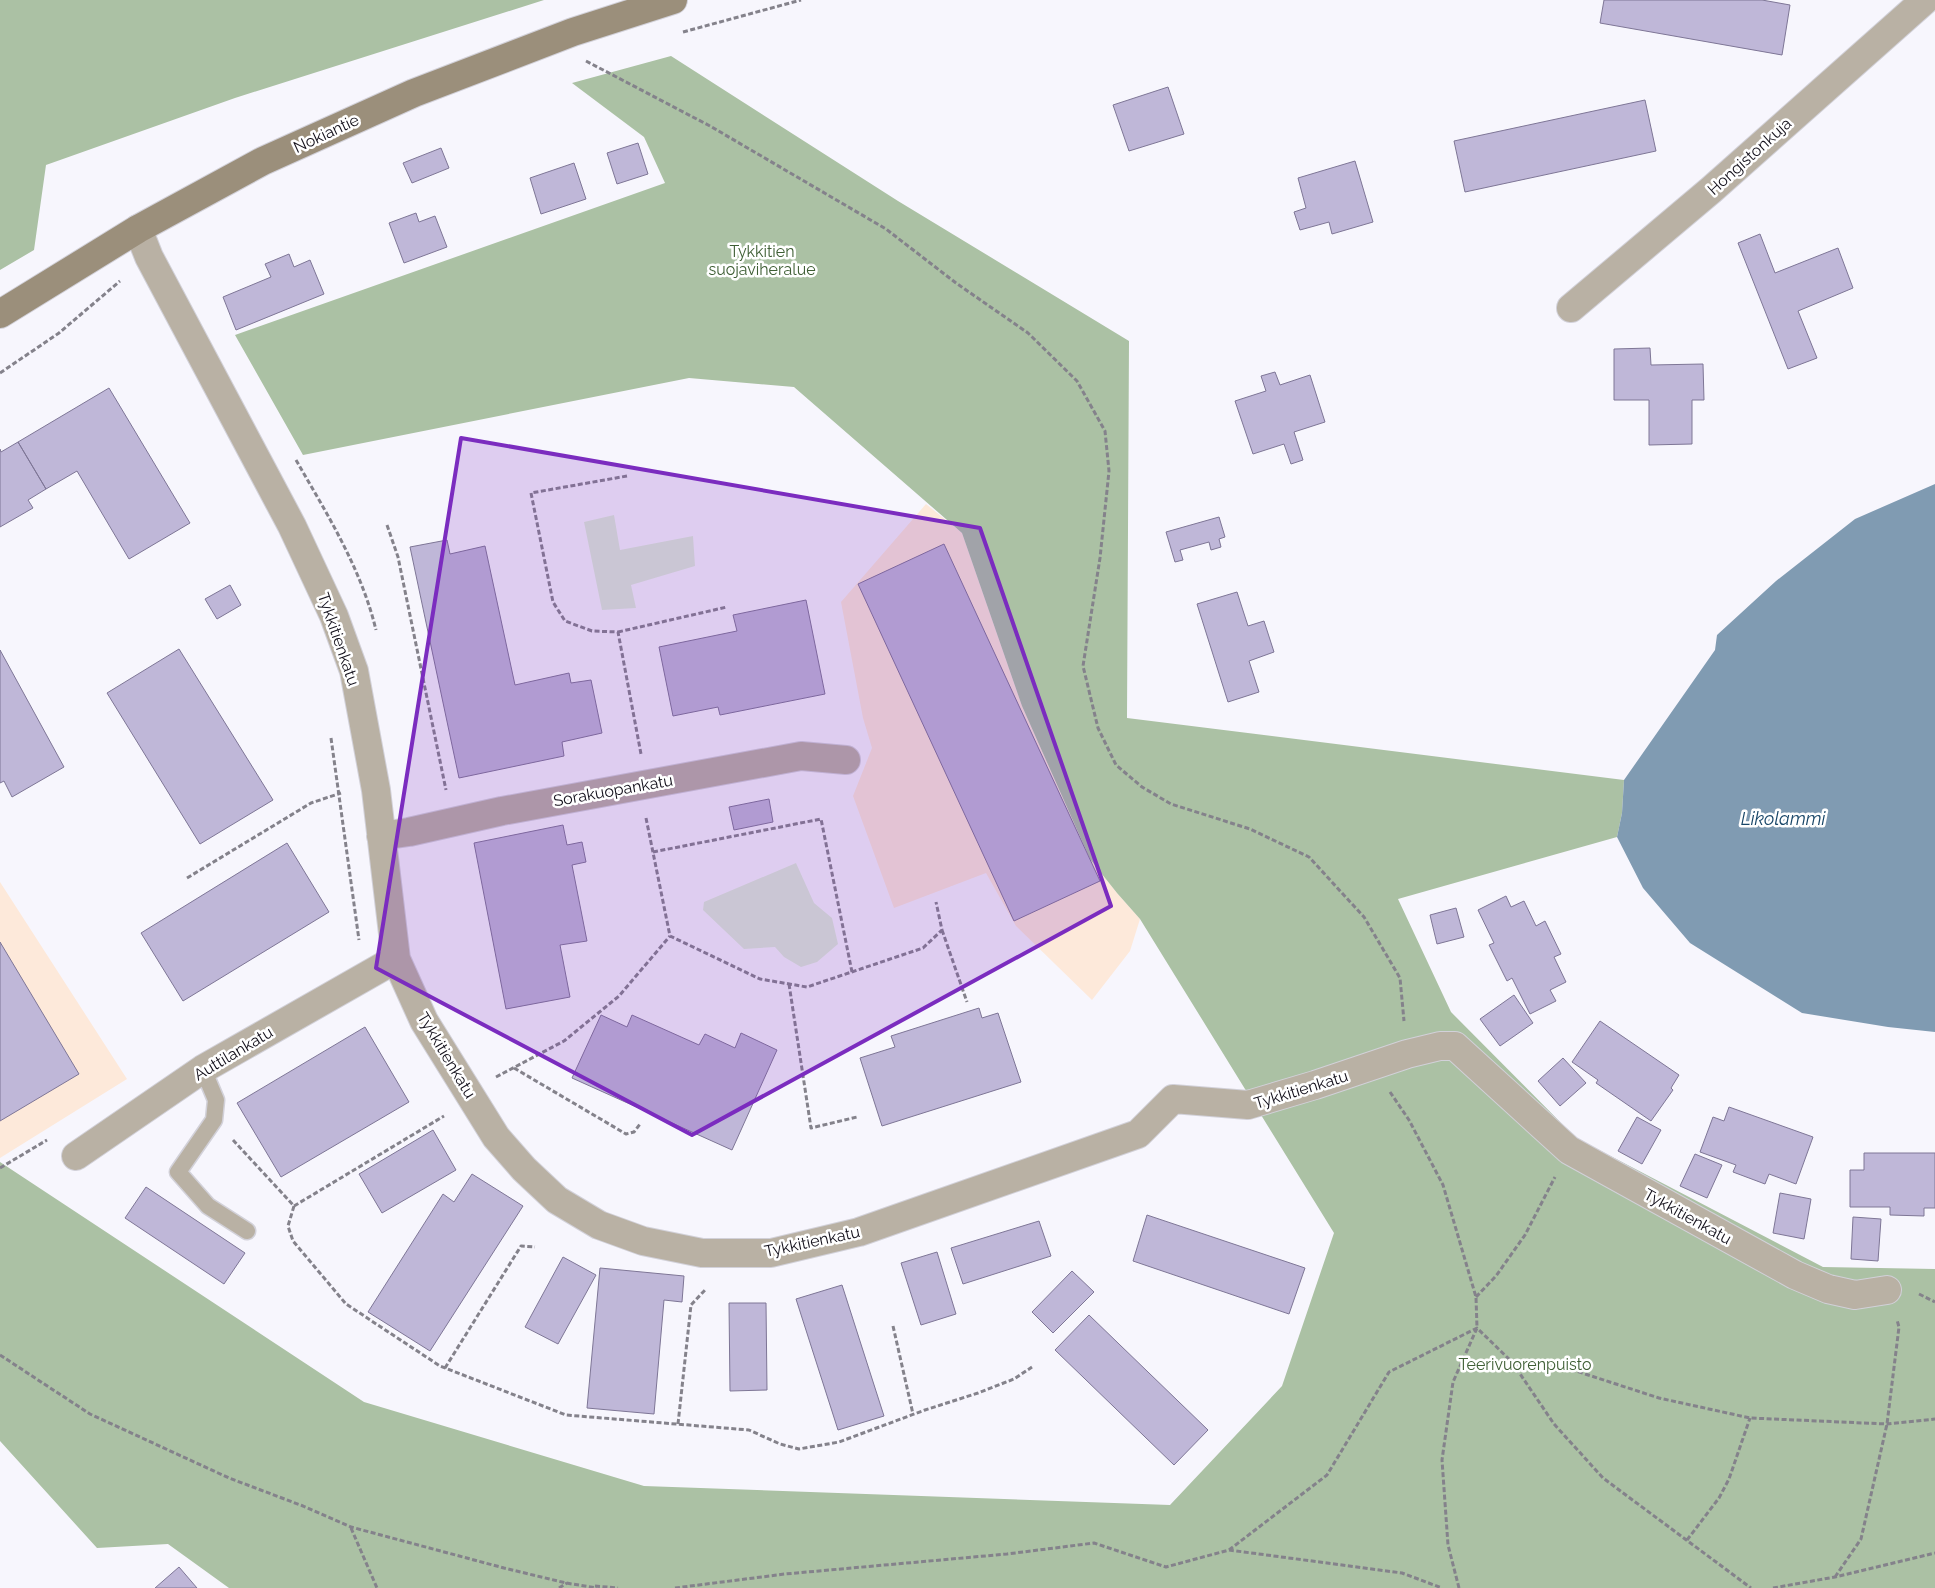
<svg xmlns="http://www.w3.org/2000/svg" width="1935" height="1588" font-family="Raleway,sans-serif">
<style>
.industrial{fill:#fde9da}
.green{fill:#deedda}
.forest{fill:#abc1a4}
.water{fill:#809bb2}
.building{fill:#bfb7d8;stroke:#7e7696}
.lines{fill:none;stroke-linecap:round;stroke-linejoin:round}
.lane-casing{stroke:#d2d1d9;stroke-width:19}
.street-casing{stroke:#d2d1d9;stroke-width:30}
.secondary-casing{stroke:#d2d1d9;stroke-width:30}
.path{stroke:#84828b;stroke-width:3;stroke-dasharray:5 2.5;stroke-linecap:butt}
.lane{stroke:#b9b1a4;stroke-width:16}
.street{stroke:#b9b1a4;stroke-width:28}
.secondary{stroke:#9b8f7b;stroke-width:28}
.marked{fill:#7b2cbf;fill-opacity:0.2;stroke:#7b2cbf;stroke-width:4;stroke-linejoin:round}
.labels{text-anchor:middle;stroke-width:5;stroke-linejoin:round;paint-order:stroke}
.street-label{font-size:16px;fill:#120f1a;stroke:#fff}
.park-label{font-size:16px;fill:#3e5e34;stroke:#fff}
.water-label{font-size:18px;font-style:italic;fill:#184668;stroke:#fff}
</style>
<rect width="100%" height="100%" fill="#f7f6fd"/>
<path class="industrial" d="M926,504L962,533L1022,706L1090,859L1117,893L1140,919L1130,951L1092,1000L1016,926L986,873L894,908L853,796L872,748L863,718L841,602Z
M0,882L127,1079L0,1158Z"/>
<path class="green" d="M614,515L620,550L693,536L695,566L631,585L636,608L602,610L584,522Z
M796,863L814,903L832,918L838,944L817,962L801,967L784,957L775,947L744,949L703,910L704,902Z"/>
<path class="forest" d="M0,0H544L235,98L46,165L34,250L0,270Z
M671,56L898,201L1129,341L1127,718L1624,780L1622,813L1617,837L1398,899L1451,1012L1576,1138L1823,1267L1935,1269V1588H229L168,1544L97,1548L0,1441V1162L364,1402L644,1486L1170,1505L1282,1386L1334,1233L1140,919L1117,893L1090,859L1022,706L962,533L794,387L689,378L303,455L235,335L665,183L644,137L572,83Z"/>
<path class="water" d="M1935,484V1032L1888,1027L1802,1013L1690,943L1643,888L1617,837L1622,813L1624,780L1715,650L1717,635L1776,581L1855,519Z"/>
<path class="building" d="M1604,0H1762L1790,5L1782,55L1600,23Z
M1168,87L1184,134L1129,151L1113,105Z
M1645,100L1656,151L1465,192L1454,141Z
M638,143L648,174L617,184L607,153Z
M441,148L449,168L412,183L403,163Z
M1355,161L1373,222L1332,234L1329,222L1300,230L1294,212L1306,208L1298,178Z
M574,163L586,199L541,214L530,178Z
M416,213L419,222L435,216L447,247L404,263L389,223Z
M1760,234L1775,273L1838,248L1853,288L1798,311L1817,358L1788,369L1738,243Z
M289,254L294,267L310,260L324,294L236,330L223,297L271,277L265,264Z
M1650,348L1651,365L1703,364L1704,400H1692V444L1649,445V400H1614V349Z
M1275,372L1280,385L1310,375L1325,422L1294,432L1303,460L1291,464L1284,444L1253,454L1235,401L1266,391L1261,376Z
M109,388L190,523L129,559L77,471L46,489L18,442Z
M18,442L46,489L28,500L33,508L0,527V449L1,452Z
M1219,517L1225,537L1219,539L1221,547L1211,550L1209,542L1180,550L1183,560L1175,562L1166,532Z
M447,540L450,554L485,546L515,685L569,673L571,683L591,680L602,733L562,742L564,756L459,778L410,547Z
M944,544L1100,881L1014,921L858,584Z
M230,585L241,605L217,619L205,599Z
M1237,592L1248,626L1264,621L1274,652L1249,661L1259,692L1228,702L1197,604Z
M806,600L825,694L720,715L718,707L673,716L659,647L737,631L733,615Z
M179,649L273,800L200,844L107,693Z
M0,650L64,767L12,797L4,781L0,783Z
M769,799L773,822L734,830L729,807Z
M563,825L567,845L582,842L586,862L572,865L587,941L560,945L570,997L506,1009L474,843Z
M287,843L329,912L183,1001L141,933Z
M1506,896L1511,907L1524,901L1536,926L1545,921L1561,954L1554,957L1566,982L1550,990L1556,1001L1530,1014L1512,978L1507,981L1489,945L1494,943L1478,910Z
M1456,908L1464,937L1437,944L1430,915Z
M0,942L79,1074L0,1121Z
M1514,995L1533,1023L1500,1046L1480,1019Z
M979,1008L982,1018L998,1013L1021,1082L882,1126L860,1058L895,1047L891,1036Z
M601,1015L627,1027L632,1015L699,1045L705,1034L735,1048L741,1033L777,1050L732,1150L572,1078Z
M1600,1021L1679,1075L1671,1088L1673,1090L1651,1121L1596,1083L1598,1080L1572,1062Z
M365,1027L409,1102L281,1177L237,1103Z
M1563,1058L1586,1083L1560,1106L1538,1081Z
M1729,1107L1813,1137L1796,1184L1769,1174L1765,1184L1733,1172L1736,1165L1700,1152L1713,1117L1724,1121Z
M1637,1117L1661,1130L1642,1164L1618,1151Z
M433,1130L456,1170L382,1213L359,1174Z
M1864,1153H1935V1208H1924V1216L1890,1215V1207H1850V1170H1864Z
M1695,1154L1722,1165L1707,1198L1680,1186Z
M472,1174L523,1206L430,1351L368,1312L443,1194L454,1202Z
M146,1187L245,1253L224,1284L125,1218Z
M1780,1193L1811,1199L1804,1239L1773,1233Z
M1147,1215L1305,1268L1289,1314L1133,1261Z
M1853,1217L1881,1219L1878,1261L1851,1259Z
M1039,1221L1051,1256L963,1284L951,1248Z
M937,1252L956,1314L921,1325L901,1263Z
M563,1257L596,1275L558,1344L525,1327Z
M600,1268L684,1276L682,1302L664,1300L654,1414L587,1408Z
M1072,1271L1094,1292L1053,1333L1032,1312Z
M842,1285L884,1416L838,1430L796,1299Z
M729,1303H766L767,1390L730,1391Z
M1089,1315L1208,1430L1174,1465L1055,1350Z
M179,1567L197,1588H155Z"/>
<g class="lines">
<defs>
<path id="lane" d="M203,1069L216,1100L214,1120L178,1172L208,1206L247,1231"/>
<path id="street" d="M138,229L149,257L292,526L334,616L354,671L376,790L396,959L424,1021L496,1137L524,1169L557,1200L599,1225L643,1241L702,1253H771L859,1232L1138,1134L1173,1099L1248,1105L1315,1085L1407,1054L1440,1046H1455L1569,1150L1795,1275L1828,1289L1855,1295L1887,1290
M1571,308L1711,190L1925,0
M381,836L409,832L502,811L801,756L846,760
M76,1156L203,1069L396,959"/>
<path id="secondary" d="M0,314L138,229L263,161L414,93L573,32L673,0"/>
</defs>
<use href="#lane" class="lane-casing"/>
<use href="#street" class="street-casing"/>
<use href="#secondary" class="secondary-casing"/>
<path class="path" d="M683,32L801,0
M586,61L710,126L886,229L956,283L1028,333L1077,381L1105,431L1109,471L1100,558L1083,666L1098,728L1116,765L1142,787L1171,804L1250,829L1309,857L1364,917L1400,978L1404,1021
M0,373L59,333L120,281
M296,460C327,514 361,568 376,630
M627,476L531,493L553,602L565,621L592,631L618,632L641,754
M387,525L398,557L446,790
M618,632L727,607
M331,738L359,940
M646,818L670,936L760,979L807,987L923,948L942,930L936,902
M653,852L821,819L852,972
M187,878L311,803L341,793
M942,930L967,1002
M789,984L811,1128L857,1117
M514,1068L626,1134L634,1132L640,1124
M496,1077L564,1041L619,996L670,936
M1390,1092L1409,1120L1443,1185L1476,1297L1477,1328L1453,1382L1442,1460L1448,1545L1459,1588
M233,1140L294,1206L288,1226L293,1241L346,1304L440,1366L566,1415L749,1430L780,1444L799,1449L839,1442L925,1410L978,1393L1014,1379L1032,1367
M0,1168L47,1140
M294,1206L444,1116
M1919,1294L1935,1302
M1476,1297L1496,1276L1525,1235L1555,1177
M893,1326L913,1414
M0,1355L90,1414L229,1478L303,1506L351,1527L504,1568L566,1583L597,1588
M1512,1362L1554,1424L1603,1478L1751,1588
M445,1368L521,1246L535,1247
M678,1424L691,1305L705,1290
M351,1528L377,1588
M1687,1540L1719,1498L1729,1479L1750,1418
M1229,1550L1327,1475L1389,1372L1477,1328L1512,1362L1576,1371L1659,1398L1750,1418L1887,1424L1935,1419
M1835,1577L1861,1539L1887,1424L1899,1327L1897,1320
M595,1586L618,1588
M559,1588L567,1583
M675,1588L785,1574L1007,1554L1094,1543L1166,1567L1229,1550L1402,1573L1442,1588
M1773,1588L1835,1577L1935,1553"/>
<use href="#lane" class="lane"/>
<use href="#street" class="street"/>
<use href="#secondary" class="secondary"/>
</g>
<path class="marked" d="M461,438L980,528L1111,906L692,1135L376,968Z"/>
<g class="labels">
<g class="street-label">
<text transform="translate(326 133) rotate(-25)" y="6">Nokiantie</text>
<text transform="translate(1749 156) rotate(-42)" y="6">Hongistonkuja</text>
<text transform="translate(339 639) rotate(71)" y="6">Tykkitienkatu</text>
<text transform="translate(613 790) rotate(-10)" y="6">Sorakuopankatu</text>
<text transform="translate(233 1053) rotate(-31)" y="6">Auttilankatu</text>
<text transform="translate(447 1055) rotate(59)" y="6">Tykkitienkatu</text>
<text transform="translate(1301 1089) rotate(-17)" y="6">Tykkitienkatu</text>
<text transform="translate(1688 1216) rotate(29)" y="6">Tykkitienkatu</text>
<text transform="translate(812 1241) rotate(-12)" y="6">Tykkitienkatu</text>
</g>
<g class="park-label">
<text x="762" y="257">Tykkitien<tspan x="762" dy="18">suojaviheralue</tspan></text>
<text x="1525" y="1370">Teerivuorenpuisto</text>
</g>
<g class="water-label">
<text x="1783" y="825">Likolammi</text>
</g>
</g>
</svg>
